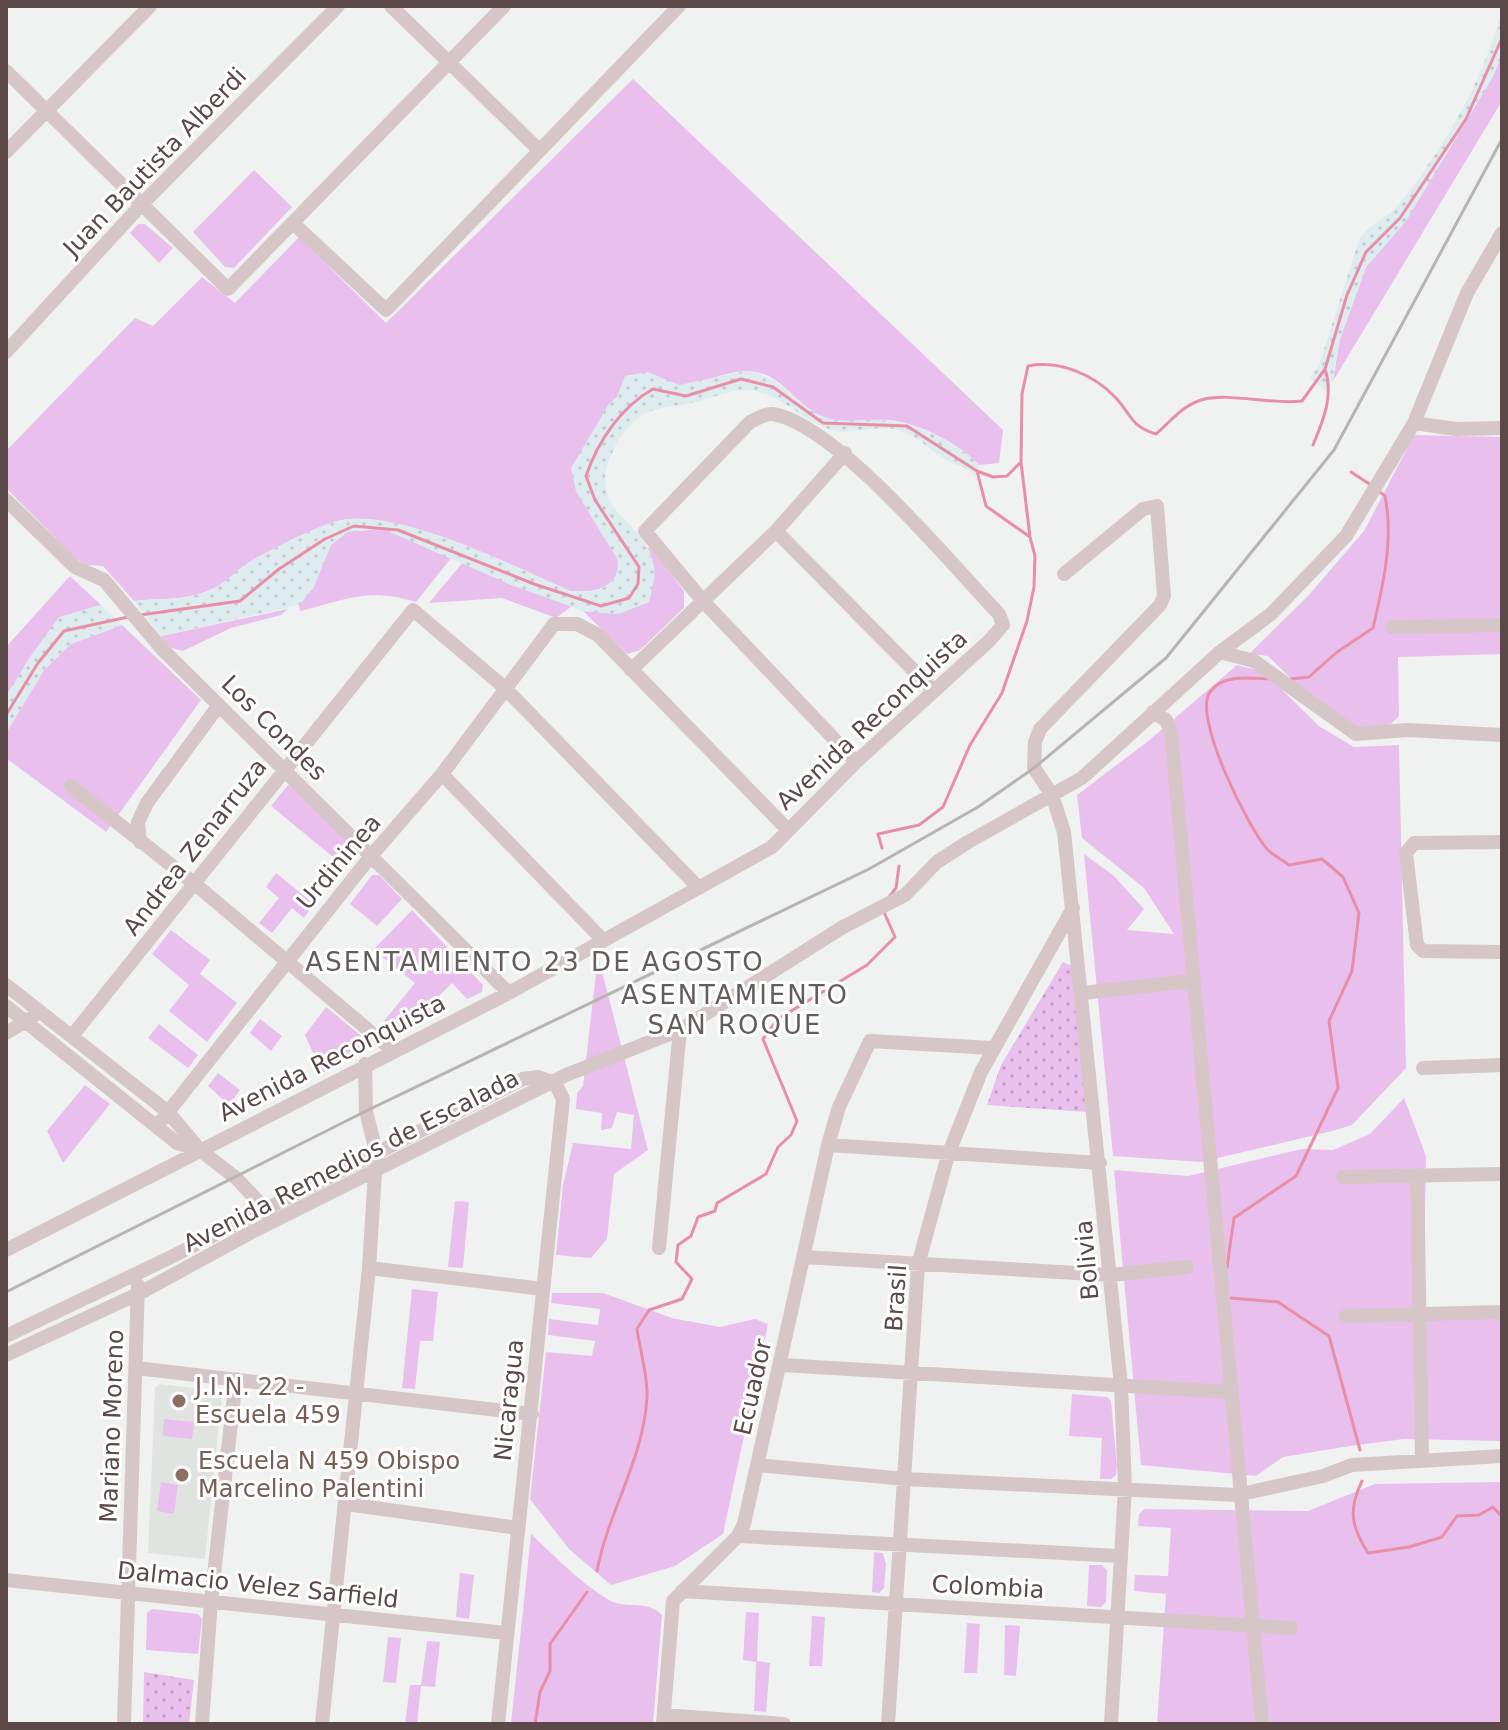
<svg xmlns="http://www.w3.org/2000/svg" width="1508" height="1730" font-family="'DejaVu Sans',sans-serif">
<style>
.education{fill:#e1e3e1}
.green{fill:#e9c0ed}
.sand{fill:url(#sand-dots)}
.park{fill:url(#park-dots)}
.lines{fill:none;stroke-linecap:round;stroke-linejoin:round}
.stream{stroke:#e88fa7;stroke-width:3}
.minor{stroke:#d6c6c7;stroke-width:14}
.rail{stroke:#b9b3b2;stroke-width:3}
.education-dot{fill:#8d6e63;stroke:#fff;stroke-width:3}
.labels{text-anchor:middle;stroke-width:6;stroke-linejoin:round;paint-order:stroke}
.street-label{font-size:24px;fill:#5c4848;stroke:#fff}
.education-label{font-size:24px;fill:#785e54;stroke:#fff;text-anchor:start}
.neighbourhood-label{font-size:26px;letter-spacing:2px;fill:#645d5c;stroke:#fff}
</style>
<defs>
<pattern id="sand-dots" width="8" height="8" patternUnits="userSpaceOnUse" patternTransform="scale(2)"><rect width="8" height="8" fill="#deecef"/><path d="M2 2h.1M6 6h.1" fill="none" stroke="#c1ccce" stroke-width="1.8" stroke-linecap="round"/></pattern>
<pattern id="park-dots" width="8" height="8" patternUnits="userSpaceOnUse" patternTransform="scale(2)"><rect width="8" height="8" fill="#e9c0ed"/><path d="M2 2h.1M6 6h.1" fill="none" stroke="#c09ec2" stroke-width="1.8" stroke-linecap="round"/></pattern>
</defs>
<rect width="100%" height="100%" fill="#eff2f1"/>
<path class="education" d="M159,1384L219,1391L222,1396L205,1559L148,1553L155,1388Z"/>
<path class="green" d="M1502,55V101L1333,381L1340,339L1366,267L1406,221Z
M633,79L1003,430L999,463L979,465C959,443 917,422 887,420C867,419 847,424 827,418C799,410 786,378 756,372C728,367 700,387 678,385C654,382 657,371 626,376L617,397L609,404L581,454L582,501L618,560C620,589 594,593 570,591C515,567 392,504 334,522C311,529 272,549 251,561C237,569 227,583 212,589C187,601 161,598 134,601L103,566L87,565L76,559L6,488V451L135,318L153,326L202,277L235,303L299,237L386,323Z
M254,170L292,207L234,268L225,267L193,232Z
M138,224H145L173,248L159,263L130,233Z
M1414,435L1502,437V654L1398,657L1399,716L1391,724L1356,734L1322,709L1268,656L1249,654L1308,596L1364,531Z
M371,529H383L452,557L416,602C368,587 346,600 300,611L299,605C318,587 320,540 347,532C354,530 363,532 371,529Z
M646,547L653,549L684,591V608L640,650L627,654L583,611L618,614L649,602L651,557Z
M463,562L509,584L572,606L556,618L502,598L429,603Z
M70,576L101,605L59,618L6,696V647Z
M288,609L281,615L231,628L183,651L168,647L161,636Z
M122,625L201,700L106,832L6,758V733L44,670L71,644Z
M1237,665L1264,672L1319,726L1354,747L1399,745L1406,1068L1352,1125L1332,1131L1201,1162L1113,1156L1084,854L1114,876L1144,909L1127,930L1174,934L1144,888L1082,838L1077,795L1147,742Z
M288,785H295L354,848V854L344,866L271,806Z
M276,873L314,904L304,918L292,908L272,933L259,923L279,898L266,887Z
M372,875H379L402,899L377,926L350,904Z
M412,910L483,985L482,992L467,999L452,983L436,999L447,1009L401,1031L384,1021L415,983L373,950Z
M171,930L210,960L200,974L237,1003L207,1042L169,1011L189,985L152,954Z
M598,956L648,1150L614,1174L607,1239L591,1258L556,1255L563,1185L573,1143L631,1149L634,1115L617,1112L612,1128L601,1130L602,1113L576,1109L577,1093L583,1086Z
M326,1007L369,1042L367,1050L322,1073L305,1035Z
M260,1019L282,1036L271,1051L250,1033Z
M159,1024L198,1055L188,1068L148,1038Z
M218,1073L240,1090L229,1105L208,1086Z
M85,1085L110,1104L63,1163L47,1131Z
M1404,1098L1426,1156L1423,1317L1502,1309V1441L1404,1439L1350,1446L1283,1457L1256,1476L1141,1465L1114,1170L1188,1176L1302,1149L1333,1150L1370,1134Z
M455,1201L469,1202L463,1268L448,1267Z
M412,1289L438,1292L433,1341H420L415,1389L402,1388Z
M552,1293H603L672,1318L720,1327L755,1319L768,1324L723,1534L675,1566L611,1585L569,1549L530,1499L546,1352L592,1356L595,1341L548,1335L549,1319L598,1325L600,1309L551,1303Z
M1072,1394L1107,1397L1111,1401L1117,1465L1116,1475L1111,1479H1100L1102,1438L1069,1436Z
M164,1419L194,1422L192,1439L163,1436Z
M161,1482L178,1485L174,1514L157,1511Z
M1502,1482V1724H1157L1166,1594L1134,1591L1135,1575L1168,1576L1171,1528L1138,1526L1139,1514L1144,1509L1308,1511L1375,1484Z
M531,1534C556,1557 580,1583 609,1600C628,1610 647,1599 662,1615L653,1724H511Z
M874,1552L883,1553L886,1564L884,1588L879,1593L872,1592Z
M1089,1565H1102L1107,1570L1106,1602L1101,1607L1087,1606Z
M460,1573L474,1575L469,1619L456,1617Z
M152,1609L198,1614L202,1619L198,1654L146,1650L147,1613Z
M746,1612L759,1613L757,1661L770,1663L766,1712L754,1711L756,1662L743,1660Z
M812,1616L825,1617L822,1666H809Z
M967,1623L980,1624L977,1673H964Z
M1005,1625L1020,1626L1016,1676L1004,1675Z
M388,1637L401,1638L396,1683L383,1682Z
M427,1641L440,1642L435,1687L421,1686L417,1724H405L410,1685H421Z"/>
<path class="sand" d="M1502,10V55L1493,77L1406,221L1366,267L1340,339L1332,381L1326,392L1310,378L1319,365L1359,240C1369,222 1387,219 1399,204C1445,147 1483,80 1502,10Z
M745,371C787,377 793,405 824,417C842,424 861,419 879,420C912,421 956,441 979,465L975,477C969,466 960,467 950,462C930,452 916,432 893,429C873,426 851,435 832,430C806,423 788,401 763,393C739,385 726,393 704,400C662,412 639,400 614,449C582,513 645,516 654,566C656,577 652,590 649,602L618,614L583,611L509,584L383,529L349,531L331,545L314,587L299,605L161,636L134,601C161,598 187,601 212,589C227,583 237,569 251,561C273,549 311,529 334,522C394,504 513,568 570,591C594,594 620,589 618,560L576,491L571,468L609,404L617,397L625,376L648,372L679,385Z
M101,605L122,625L71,644L44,670L6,733V696L30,657L59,617Z"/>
<path class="park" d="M1063,962L1074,967L1087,1112L987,1105L1001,1065Z
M144,1672L194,1680L189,1724H143Z"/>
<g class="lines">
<path class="stream" d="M1313,445C1323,421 1334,396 1325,369
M1021,462L1030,537
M1351,472L1371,485
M140,615L240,601L279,569L325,539L354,526L398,530L534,584L601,606L629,598L638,584L639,567L595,500L586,476C598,441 621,407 653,389L686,396L741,379L773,387L823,423L907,426L977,471L993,477L1007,476L1021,462L1022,394L1028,366C1059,360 1093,374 1115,397C1132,415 1130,426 1156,434C1170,422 1182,406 1201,400C1228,392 1271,405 1302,401L1325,369L1347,295L1366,252L1400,218L1466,119L1502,38
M1291,679L1309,677L1337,652L1373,628C1383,585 1394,540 1385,496L1380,492
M6,715L38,663L64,631L128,617
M882,848L878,834L919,825L943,807L970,745L1002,693L1027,621L1034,587L1035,556L1030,537L986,506L977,471
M889,897L896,888L899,866
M1227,1267L1234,1218L1296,1176L1338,1088L1329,1021L1352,971L1359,913L1343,877L1322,859L1289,865C1283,860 1274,856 1268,850C1249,830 1192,716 1210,692C1223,674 1250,678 1268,679
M1230,1298L1278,1302L1329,1336L1360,1450
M1362,1481C1348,1510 1351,1526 1368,1553L1409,1547L1442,1537L1457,1516L1479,1515L1493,1507L1502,1517
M597,1571C608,1512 644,1458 647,1397C648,1376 640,1351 637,1329L649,1310L682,1299L692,1279L676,1262L678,1245L691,1236L698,1217L715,1211L717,1203L766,1174L778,1147L791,1135L797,1121L763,1039L778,1019L867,965L895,937L883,910
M535,1724L540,1692L550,1671V1644L587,1592"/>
<path class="minor" d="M391,6L539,150
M6,71L228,289L504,6
M6,152L150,6
M294,224L386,310L679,6
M6,352L142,204L338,6
M1414,423L1456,429L1502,428
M6,500L75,567L104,580L162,649L509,993
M776,531L934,691
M1064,574L1143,509L1157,506L1164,596L1160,605L1040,729L1035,742L1034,768L1052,795L1064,832L1121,1386L1125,1488L1111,1724
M1392,627L1502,625
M1220,652L1254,661L1356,734L1407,730L1502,735
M631,670L776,531L845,453
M1153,712L1166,720L1171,732L1262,1724
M442,774L602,939
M71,786L195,884L392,1050
M140,842L138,822L147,803L219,705
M1502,842L1414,843L1406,853L1417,945L1423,951L1502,952
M6,985L168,1112L200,1150L236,1178L270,1214
M1083,993L1190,981
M6,1006L177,1143L200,1150
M6,1033L33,1017
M72,1036L413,610L505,688L699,888
M1423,1068L1502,1065
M157,1126L371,856L442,774L554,624H577L598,635L787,829
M828,1145L1100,1163
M1417,1176L1422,1460
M1343,1177L1502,1174
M659,1248L680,1030
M6,1250L509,993L772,847L856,762L989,641L1003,625L999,614C951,564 837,425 773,414C765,413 757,419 750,422L645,531L702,600L856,762
M803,1257L1111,1275L1187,1267
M369,1268L543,1289
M1346,1316L1502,1312
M6,1336L167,1259L523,1079L538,1077L555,1083
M6,1355L140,1293L250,1233L566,1075L680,1030L843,927L905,895L937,862L968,842L1082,778L1220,652L1271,614L1346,536L1414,423L1467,293L1502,233
M782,1365L1229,1392
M136,1368L532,1414
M757,1465L905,1479L1237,1495L1323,1476L1352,1465L1502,1456
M346,1504L518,1528
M738,1536L1119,1556
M6,1580L506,1633
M682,1591L1291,1628
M664,1715L784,1724
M124,1724L138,1285
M202,1724L211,1601L236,1379
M322,1724L369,1268L375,1172L376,1152L366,1111L365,1064
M498,1724L563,1099L555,1083
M663,1724L673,1601L738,1536L744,1524L828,1145L839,1107L870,1041L992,1048
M888,1724L918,1265L948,1155L981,1072L1073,908"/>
<path class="rail" d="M6,1292L366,1111L869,869L978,807L1034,768L1166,658L1334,450L1502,139"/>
</g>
<g class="education-dot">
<circle cx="179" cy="1401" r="8"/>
<circle cx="182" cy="1475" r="8"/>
</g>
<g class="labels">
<g class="street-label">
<text transform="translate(155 162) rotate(-46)" y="8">Juan Bautista Alberdi</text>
<text transform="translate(872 720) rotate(-43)" y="8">Avenida Reconquista</text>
<text transform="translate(274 728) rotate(45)" y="8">Los Condes</text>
<text transform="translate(195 847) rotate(-52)" y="8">Andrea Zenarruza</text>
<text transform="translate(339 862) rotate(-50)" y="8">Urdininea</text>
<text transform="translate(332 1058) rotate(-27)" y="8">Avenida Reconquista</text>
<text transform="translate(351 1161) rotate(-27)" y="8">Avenida Remedios de Escalada</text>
<text transform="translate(1087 1260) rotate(-95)" y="8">Bolivia</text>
<text transform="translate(896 1298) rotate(-86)" y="8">Brasil</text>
<text transform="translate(753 1387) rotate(-77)" y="8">Ecuador</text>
<text transform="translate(509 1400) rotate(-84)" y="8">Nicaragua</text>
<text transform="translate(112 1426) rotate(-88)" y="8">Mariano Moreno</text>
<text transform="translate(258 1585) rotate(6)" y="8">Dalmacio Velez Sarfield</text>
<text transform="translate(988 1587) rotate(3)" y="8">Colombia</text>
</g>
<g class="education-label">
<text x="195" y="1395">J.I.N. 22 -<tspan x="195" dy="28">Escuela 459</tspan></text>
<text x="198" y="1469">Escuela N 459 Obispo<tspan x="198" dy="28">Marcelino Palentini</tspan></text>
</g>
<g class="neighbourhood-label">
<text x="535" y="971">ASENTAMIENTO 23 DE AGOSTO</text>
<text x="735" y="1004">ASENTAMIENTO<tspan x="735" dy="30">SAN ROQUE</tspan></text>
</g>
</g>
<rect width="1508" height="1730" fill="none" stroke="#5c4848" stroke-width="16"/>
</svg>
